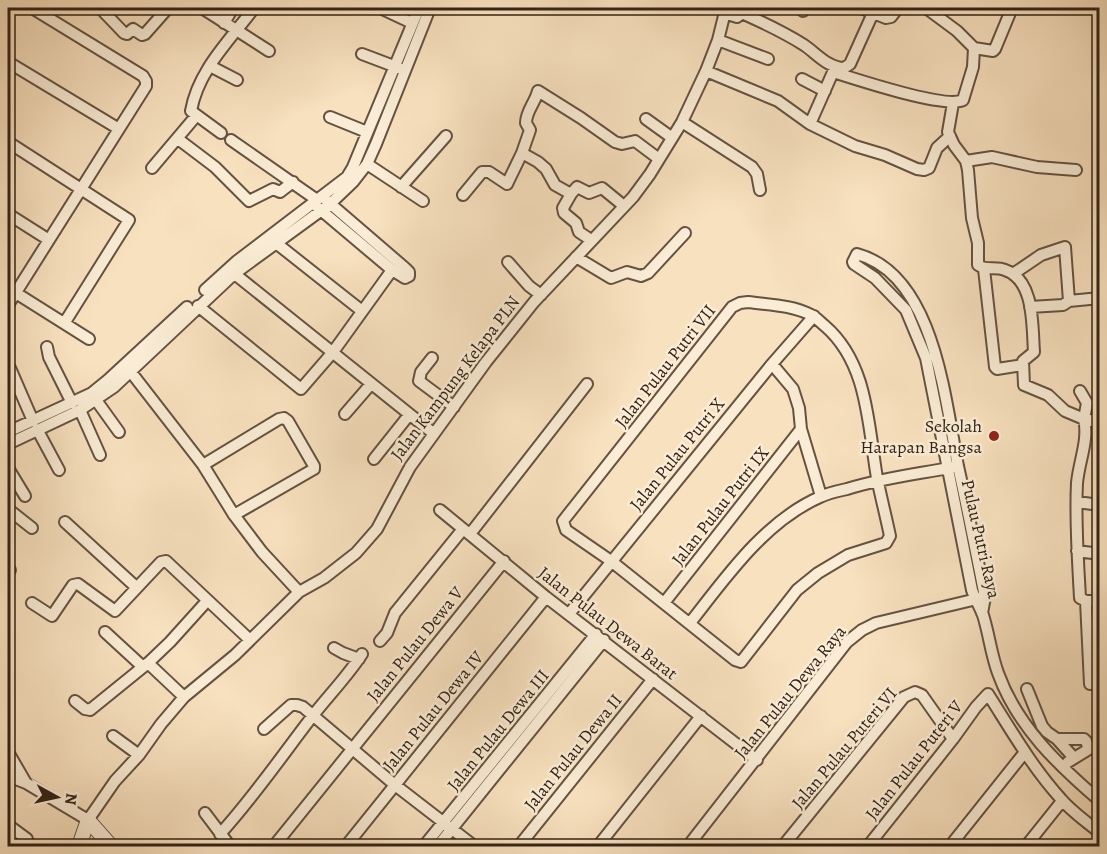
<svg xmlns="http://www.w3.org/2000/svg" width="1107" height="854" font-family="Alegreya,serif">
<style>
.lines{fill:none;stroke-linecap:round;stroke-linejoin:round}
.minor-casing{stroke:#645242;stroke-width:14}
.tertiary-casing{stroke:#645242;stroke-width:16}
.minor{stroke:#faecd5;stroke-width:10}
.tertiary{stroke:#faecd5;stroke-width:14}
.poi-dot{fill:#8f2418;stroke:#faecd5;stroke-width:2}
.labels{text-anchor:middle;stroke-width:5;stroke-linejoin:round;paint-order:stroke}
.street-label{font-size:18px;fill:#322318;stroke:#faecd5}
.poi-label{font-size:18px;fill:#322318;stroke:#faecd5;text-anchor:end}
</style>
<rect width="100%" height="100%" fill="#f8e1bf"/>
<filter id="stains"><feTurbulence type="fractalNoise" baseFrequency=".00333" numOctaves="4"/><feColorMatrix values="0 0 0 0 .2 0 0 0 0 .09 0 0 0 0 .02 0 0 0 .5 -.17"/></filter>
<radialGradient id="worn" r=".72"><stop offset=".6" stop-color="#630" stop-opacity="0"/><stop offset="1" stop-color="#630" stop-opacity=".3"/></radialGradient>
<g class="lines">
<defs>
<path id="minor" d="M100,8L124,33L127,34L133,29L142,35L145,34L168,8
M202,8L269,51
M380,8L412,23
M861,8L886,18L891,17L898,8
M803,11L805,8
M724,13L737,17L742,13L744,14C764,23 785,33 804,45C816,53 828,68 844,68L850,64L873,13
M224,23L233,8
M718,40L768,59
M974,48L993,51L995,49L1012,8
M362,54L399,68
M8,62L119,129
M210,66L237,80
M706,71L778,101L810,124L855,146L885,155L917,169L924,170L929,168L937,148L950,136
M802,79L825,91
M953,103L948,132L954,145L966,161L968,170L972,218L978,243V265C986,271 996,266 1005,270C1035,280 1032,326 1034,352L1023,361L1024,385L1048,395L1065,411L1084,419C1089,440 1079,461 1077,483C1075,521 1078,560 1080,598L1086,601H1100
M330,117L367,132
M646,119L671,137
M682,122L752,167L757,174L760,190
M810,124L833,72C855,79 946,109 963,100L973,67L974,48L957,31L926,8
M221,133L191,111C198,70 231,39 254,8
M178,139L215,167L249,201L273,189L280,192L293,182
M231,140L317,200
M8,142L129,220L65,322
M966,161L992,157L1037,167L1076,170
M367,164L423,201
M152,168L196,116
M401,187L446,136
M571,194L563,208L564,213L576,223L579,232L591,240
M463,195L482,172H489L507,184L522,153
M316,206L392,270L405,278L409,276V272L405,268L326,200
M624,206L602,188L589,193L577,187L571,194L555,185L546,169L538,162L522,153L530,130L526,123C526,111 535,103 538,91L581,118L615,142L622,144L635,141L659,159
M8,214L49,240
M276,243L362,311
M576,257L611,278L627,272L641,276L648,273L685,233
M508,262L529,286L541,295
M984,269L995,367L997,369L1023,365
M231,271L433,433
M1013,274L1041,255L1065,247L1069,301
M8,288L89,339
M205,290L237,261L347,177L353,167L419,8
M748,302C770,305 792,305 811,315C816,317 820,322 825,326C868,363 868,425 877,478C881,497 886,517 890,536L886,543L848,555L818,573L797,590L741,662L735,660L611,561L566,530L563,521L732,307L740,303Z
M8,305L146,86V81L143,76L32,8
M198,306L301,389L333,352L392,270
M1030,307L1063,305L1069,301L1100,298
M47,347L49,357L72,403
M432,358L421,372L419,381L454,407
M772,364L793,389L799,408L801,429L821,496
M127,367L203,465L234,515L262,552L299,592
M10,368L33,421
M1080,391L1087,403L1084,419L1100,422
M96,400L119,432
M80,410L100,455
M345,414L371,384
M37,429L59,470
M8,432L92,393L108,380L187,307
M8,444L80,410L114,387L234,274L330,204L353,182L367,164L376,144L430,8
M374,459L409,415
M203,465L279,419L284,418L288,421L314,466V469L234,515
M8,468L25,496
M1077,502L1100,505
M8,509L32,528
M440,510L546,597L757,760
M65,522L136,587
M470,534L587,384
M1077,551L1100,554
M8,568L10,570
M1086,601L1090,684
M32,603L52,616L73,585L78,584L115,611L161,562L166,561L250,640
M664,603L801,429
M982,613L985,597L983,587C975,547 967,506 958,466C945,401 935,275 857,254L853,262L854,264L875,278L906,310L926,358L972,590C975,599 980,607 983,615C989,634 991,654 998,673C1017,726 1058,765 1100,801
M569,614L772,364L814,316
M690,623C726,577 765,521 820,497C828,493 838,491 847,489C882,478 918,474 954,467
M105,632L143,667
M380,641L387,633L395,613L463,529
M334,648L343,653L359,659
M148,663L184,697
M1027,689L1042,726L1047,732L1057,739L1074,758
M75,701L85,709L90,710L148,663L170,642L207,601
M264,729L291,705H297L303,707L395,785L474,846
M113,736L139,755
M1057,739H1084L1086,741L1089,749
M1097,746L1100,729
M8,752L26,783L8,776
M1068,762L1089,749L1100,746
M26,783L88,820L115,781L139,755L161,724L184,697L235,655L299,592L324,578L356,553L377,529L410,467L486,362L534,302L633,197L650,174L682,122L706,71L718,40L726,8
M205,813L230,846
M8,825L27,839
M220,834C253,798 281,757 311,718C328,696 347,677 362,654
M8,840L15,830
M274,846L504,561
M346,846L546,597
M424,846L596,634
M438,846L604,640
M519,846L653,679
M598,846L701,716
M688,846L847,642L862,630L876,623L981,598
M783,846L904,697L915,692L922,695L953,739
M868,846L953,739L976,707L988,694C1011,730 1032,767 1061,799C1072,812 1087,822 1100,833
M950,846L1025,752
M1026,846L1062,801"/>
<path id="tertiary" d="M79,846L88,820L111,846"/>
</defs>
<use href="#minor" class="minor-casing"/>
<use href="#tertiary" class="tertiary-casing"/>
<use href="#minor" class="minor"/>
<use href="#tertiary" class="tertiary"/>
</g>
<circle class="poi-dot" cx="994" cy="436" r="6"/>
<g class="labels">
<g class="street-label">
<text transform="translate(665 366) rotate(-52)" y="6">Jalan Pulau Putri VII</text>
<text transform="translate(455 378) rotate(-53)" y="6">Jalan Kampung Kelapa PLN</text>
<text transform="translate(677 454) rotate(-51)" y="6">Jalan Pulau Putri X</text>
<text transform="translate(720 506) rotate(-52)" y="6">Jalan Pulau Putri IX</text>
<text transform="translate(981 539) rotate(77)" y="6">Pulau Putri Raya</text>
<text transform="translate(608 623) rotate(38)" y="6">Jalan Pulau Dewa Barat</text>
<text transform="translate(415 644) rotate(-51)" y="6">Jalan Pulau Dewa V</text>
<text transform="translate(790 692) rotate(-51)" y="6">Jalan Pulau Dewa Raya</text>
<text transform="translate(433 711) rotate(-51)" y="6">Jalan Pulau Dewa IV</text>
<text transform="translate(498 730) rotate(-51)" y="6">Jalan Pulau Dewa III</text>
<text transform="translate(844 748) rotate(-50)" y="6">Jalan Pulau Puteri VI</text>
<text transform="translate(573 752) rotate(-51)" y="6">Jalan Pulau Dewa II</text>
<text transform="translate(914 760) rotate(-52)" y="6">Jalan Pulau Puteri V</text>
</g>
<g class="poi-label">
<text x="982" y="432">Sekolah<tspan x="982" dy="21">Harapan Bangsa</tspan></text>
</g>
</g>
<rect width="1107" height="854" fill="none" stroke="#f8e1bf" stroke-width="30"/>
<rect x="9" y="9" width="1089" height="836" fill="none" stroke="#322318" stroke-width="3"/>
<rect x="15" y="15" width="1077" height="824" fill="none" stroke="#322318" stroke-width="1.5"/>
<g transform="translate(57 797) rotate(98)" stroke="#faecd5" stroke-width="4.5" paint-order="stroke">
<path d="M0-4.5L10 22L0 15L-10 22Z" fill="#322318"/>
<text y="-9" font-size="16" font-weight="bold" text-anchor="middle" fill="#322318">N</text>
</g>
<rect width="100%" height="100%" filter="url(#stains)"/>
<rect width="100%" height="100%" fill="url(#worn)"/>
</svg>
